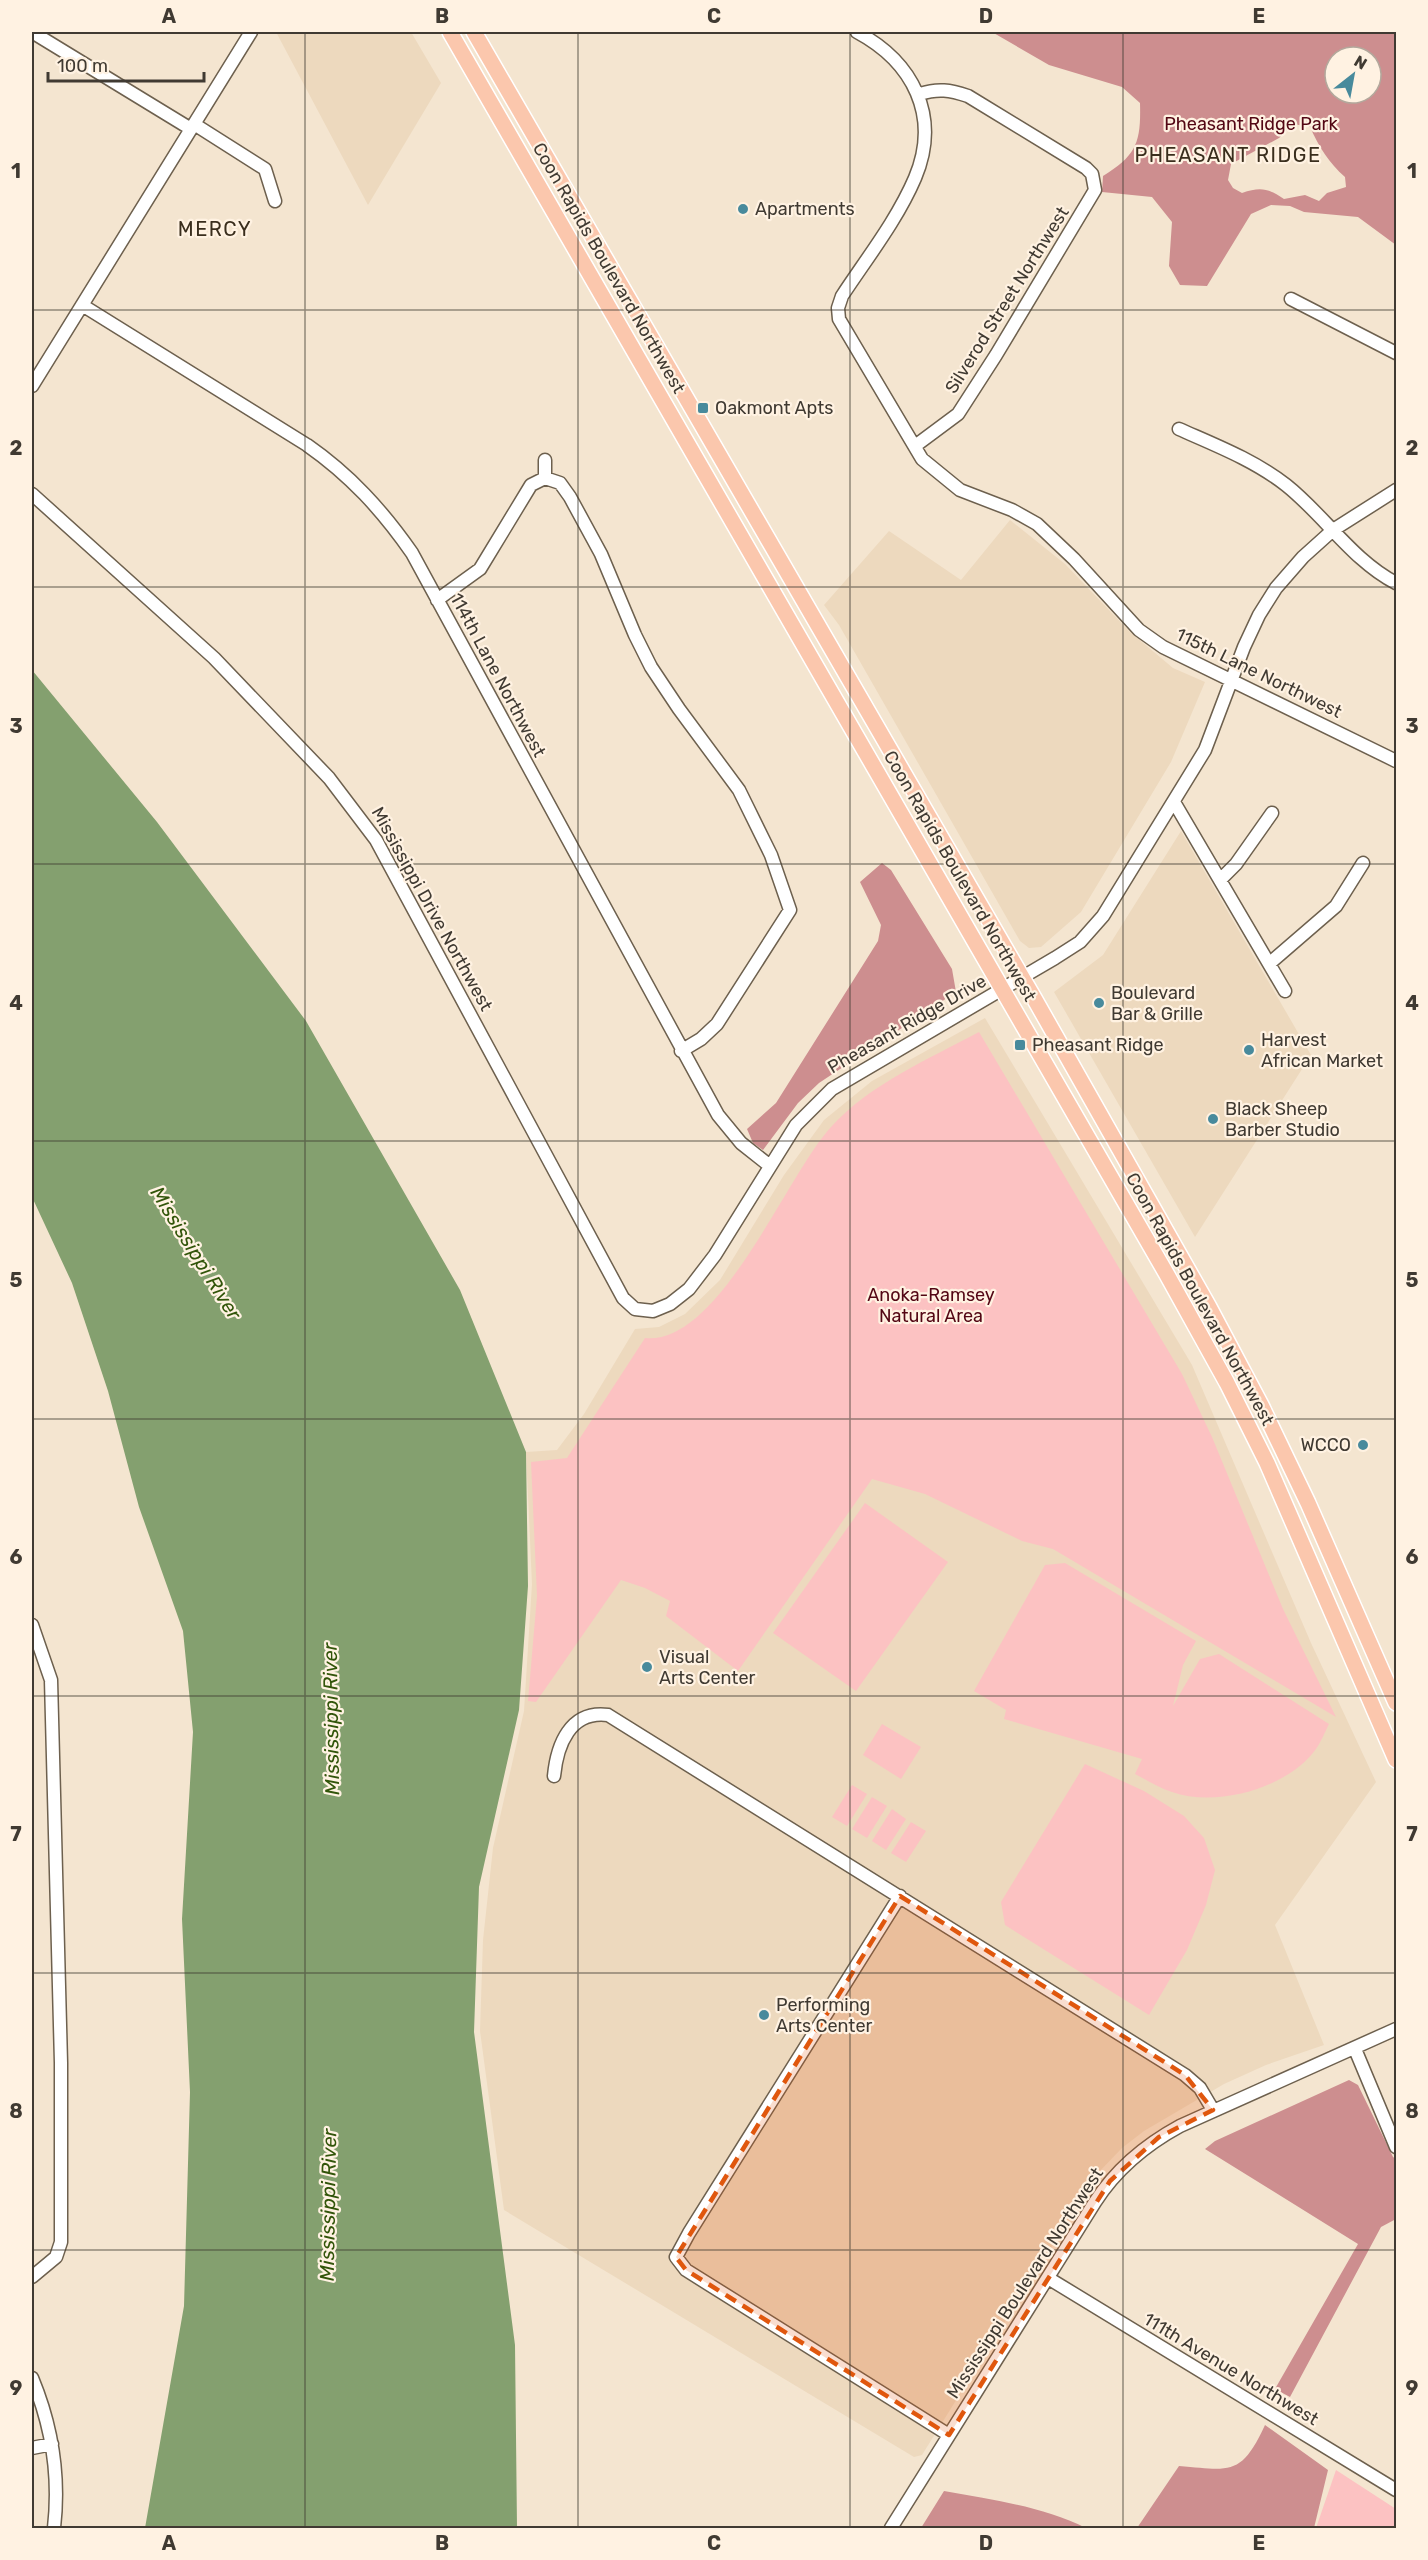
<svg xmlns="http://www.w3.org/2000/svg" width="1428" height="2560" font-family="Rubik,sans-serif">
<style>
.built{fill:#edd9be}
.green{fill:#fcc2c2}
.forest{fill:#cd8e8f;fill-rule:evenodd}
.water{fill:#84a06f}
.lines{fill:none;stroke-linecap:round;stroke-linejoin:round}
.minor-casing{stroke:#6d604e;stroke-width:15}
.major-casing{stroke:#fff;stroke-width:18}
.minor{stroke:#fff;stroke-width:12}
.major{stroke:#fbc7ad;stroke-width:15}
.marked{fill:#e0570e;fill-opacity:0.2;stroke:#e0570e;stroke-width:4.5;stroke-dasharray:12 8;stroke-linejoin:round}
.grid{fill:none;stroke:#403a32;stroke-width:1.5;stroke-opacity:0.55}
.poi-dot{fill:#488a9c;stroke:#fff2e2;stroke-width:2}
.labels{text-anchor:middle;stroke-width:4.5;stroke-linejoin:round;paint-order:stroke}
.park-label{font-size:18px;fill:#530614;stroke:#fff2e2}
.poi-label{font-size:18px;fill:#403a32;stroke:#fff2e2;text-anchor:start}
.street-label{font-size:18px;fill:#403a32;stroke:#fff2e2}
.neighbourhood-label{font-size:20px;letter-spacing:1.5px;fill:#3a2e1d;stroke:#fff2e2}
.water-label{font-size:20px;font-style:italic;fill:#32550a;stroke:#fff2e2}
.neatline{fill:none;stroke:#403a32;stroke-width:2}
.grid-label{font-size:20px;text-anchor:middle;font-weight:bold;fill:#403a32}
</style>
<rect width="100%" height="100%" fill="#f4e5d0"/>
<path class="built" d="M276,32H411L441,83L368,205Z
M1010,520L1065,564L1130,632L1173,668L1205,682L1171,762L1081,912L1041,947L1029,948L1020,941L839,625L824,605L889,531L961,580Z
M1181,831L1311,1055L1195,1237L1054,992L1103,955Z
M985,1018L1192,1365L1311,1643L1376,1782L1275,1925L1324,2045L1266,2065L1224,2084L1144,2131L1122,2148L1097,2174L922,2455L914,2457L504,2210L480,2031L483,1940L493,1848L524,1711L532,1584L526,1452L557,1450L584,1414L635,1329L659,1327L685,1314L720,1280L784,1175L824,1120L872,1081Z"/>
<path class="green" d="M979,1032L1182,1374L1212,1437L1283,1609L1336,1717L1053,1549L1022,1541L925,1494L872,1479L738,1671L666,1616L670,1601L645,1588L621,1580L536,1702L528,1701L537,1596L531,1462L567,1458L645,1338C719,1346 786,1176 831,1127C870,1084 929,1059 979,1032Z
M865,1503L948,1562L856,1691L773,1633Z
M1065,1563L1196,1641L1183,1665L1173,1706L1200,1659L1219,1654L1329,1724C1325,1732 1321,1742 1316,1749C1288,1788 1217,1808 1172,1792C1159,1788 1147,1780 1135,1774L1142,1759L1004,1719L1006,1710L974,1691L1045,1565Z
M882,1724L921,1747L901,1779L863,1755Z
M1085,1764L1144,1791L1184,1816L1204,1838L1215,1870L1206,1905L1187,1950L1149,2015L1005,1925L1001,1902Z
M852,1785L867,1794L847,1826L832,1817Z
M872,1797L887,1806L867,1838L852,1829Z
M892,1809L906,1819L886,1850L872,1841Z
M911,1822L926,1831L906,1862L891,1853Z
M1336,2470L1396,2509V2528H1316Z"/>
<path class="forest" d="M992,32H1396V245L1358,217L1304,212L1290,206L1271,205L1251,214L1207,286L1180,285L1169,266L1172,222L1152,197L1102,192L1103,176C1137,155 1141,142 1140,103L1122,87L1049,65ZM1335,57H1371V93H1335ZM1293,124L1310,127C1319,147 1329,163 1345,177L1346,187L1327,193L1319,201L1305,195L1284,199C1268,188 1260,187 1242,193L1233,188L1228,180L1231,164L1279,138Z
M882,863L891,870L952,969L956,992L819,1083L798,1103L763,1150L753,1143L747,1129L776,1103L878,941L881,925L860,882Z
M1349,2080L1358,2085L1393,2157L1396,2159V2219L1381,2227L1290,2397L1275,2389L1358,2244L1205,2149L1215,2141Z
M1265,2425L1328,2470L1314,2528H1137L1179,2466C1230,2470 1241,2477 1265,2425Z
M944,2491C992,2500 1043,2506 1086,2528H921Z"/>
<path class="water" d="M32,670L157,822L306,1021L460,1290L526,1452L528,1586L519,1710L479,1887L474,2032L515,2345L517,2528H145L184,2306L190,2092L182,1919L193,1732L183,1631L139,1507L108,1391L72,1283L32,1197Z"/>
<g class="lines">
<defs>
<path id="minor" d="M32,32L191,129
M857,32C913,62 941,116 915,178C897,220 867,258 842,296L838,308L839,319L922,459L960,490L1012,510L1037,524L1074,559L1139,630L1163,647L1396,761
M194,124L265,169L275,201
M1291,299L1396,353
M82,305L307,445C350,475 382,510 412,553L718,1115L741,1143L770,1166
M32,386L251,32
M1179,429C1215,445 1254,460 1286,485C1324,515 1353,561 1396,583
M915,446L958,414L996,355L1095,190L1092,174L1086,168L968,96C950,90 938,88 920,94
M545,460V478
M545,478L560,483L570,497L601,554L635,635L651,667L679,709L739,790L771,855L790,910L717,1024L701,1039L681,1051
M32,494L214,658L329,778L376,840L623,1298L635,1309L653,1311L670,1304L689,1289L715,1255L796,1125L832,1089L1055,958L1080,942L1103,916L1205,750L1244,647L1259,615L1276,588L1303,557L1333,530L1396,490
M437,600L480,569L531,485L545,478
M1174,802L1285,991
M1221,879L1236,864L1272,813
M1270,963L1336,906L1363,863
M32,1625L51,1680L61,2063V2242L56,2257L32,2277
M554,1776C557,1745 570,1710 608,1715L1185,2075L1200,2088L1213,2110
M900,1896L689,2233L676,2257L686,2270L949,2435
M1355,2049L1396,2147
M1048,2278L1396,2490
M32,2378C52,2426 60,2476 54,2528
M32,2448L52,2444
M891,2528L1095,2202C1117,2168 1145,2145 1180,2126L1396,2029"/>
<path id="major" d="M450,32L1166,1273L1227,1383L1267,1463L1396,1760
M474,32L1034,998L1209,1307L1261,1405L1308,1503L1396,1703"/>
</defs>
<use href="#minor" class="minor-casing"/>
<use href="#major" class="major-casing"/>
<use href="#minor" class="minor"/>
<use href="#major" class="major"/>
</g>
<path class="marked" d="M900,1896L1185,2075L1213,2110L1159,2137L1110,2181L949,2435L686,2270L676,2257Z"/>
<path class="grid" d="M305,32V2528M578,32V2528M850,32V2528M1123,32V2528M32,310H1396M32,587H1396M32,864H1396M32,1141H1396M32,1419H1396M32,1696H1396M32,1973H1396M32,2250H1396"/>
<g class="poi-dot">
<circle cx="743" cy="209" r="6"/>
<rect x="697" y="402" width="12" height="12" rx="3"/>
<circle cx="1099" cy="1003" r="6"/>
<rect x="1014" y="1039" width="12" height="12" rx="3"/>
<circle cx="1249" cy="1050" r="6"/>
<circle cx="1213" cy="1119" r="6"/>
<circle cx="1363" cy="1445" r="6"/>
<circle cx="647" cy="1667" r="6"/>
<circle cx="764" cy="2015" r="6"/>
</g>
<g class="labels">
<g class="park-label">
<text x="1251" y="130">Pheasant Ridge Park</text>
<text x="931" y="1301">Anoka-Ramsey<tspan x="931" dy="21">Natural Area</tspan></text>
</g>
<g class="poi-label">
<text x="755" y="215">Apartments</text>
<text x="715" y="414">Oakmont Apts</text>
<text x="1111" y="999">Boulevard<tspan x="1111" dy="21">Bar &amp; Grille</tspan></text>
<text x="1261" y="1046">Harvest<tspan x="1261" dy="21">African Market</tspan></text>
<text x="1032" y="1051">Pheasant Ridge</text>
<text x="1225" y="1115">Black Sheep<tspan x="1225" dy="21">Barber Studio</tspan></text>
<text x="1351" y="1451" text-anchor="end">WCCO</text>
<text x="659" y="1663">Visual<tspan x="659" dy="21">Arts Center</tspan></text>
<text x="776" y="2011">Performing<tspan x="776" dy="21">Arts Center</tspan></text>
</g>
<g class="street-label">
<text transform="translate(609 268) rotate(60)" y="6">Coon Rapids Boulevard Northwest</text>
<text transform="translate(1007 300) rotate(-58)" y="6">Silverod Street Northwest</text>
<text transform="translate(1259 673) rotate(26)" y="6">115th Lane Northwest</text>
<text transform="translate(498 675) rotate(62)" y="6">114th Lane Northwest</text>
<text transform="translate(960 876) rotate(60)" y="6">Coon Rapids Boulevard Northwest</text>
<text transform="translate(432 909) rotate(61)" y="6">Mississippi Drive Northwest</text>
<text transform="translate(907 1024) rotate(-30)" y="6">Pheasant Ridge Drive</text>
<text transform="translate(1200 1299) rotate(61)" y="6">Coon Rapids Boulevard Northwest</text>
<text transform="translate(1025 2283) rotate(-57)" y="6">Mississippi Boulevard Northwest</text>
<text transform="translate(1231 2369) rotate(31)" y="6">111th Avenue Northwest</text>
</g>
<g class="neighbourhood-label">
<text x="1228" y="162">PHEASANT RIDGE</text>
<text x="215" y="236">MERCY</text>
</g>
<g class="water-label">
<text transform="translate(196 1253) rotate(58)" y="7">Mississippi River</text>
<text transform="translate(331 1719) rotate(-91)" y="7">Mississippi River</text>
<text transform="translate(328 2205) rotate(-89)" y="7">Mississippi River</text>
</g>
</g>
<rect width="1428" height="2560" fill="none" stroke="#fff2e2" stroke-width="66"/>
<g transform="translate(1353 75) rotate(31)"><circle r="28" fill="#fff2e2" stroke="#b3a89c" stroke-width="1.5"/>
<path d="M0-4.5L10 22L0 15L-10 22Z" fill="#488a9c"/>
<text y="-9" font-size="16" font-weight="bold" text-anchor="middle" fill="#403a32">N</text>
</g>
<path d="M48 72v9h156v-9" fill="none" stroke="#403a32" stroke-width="3"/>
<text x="57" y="72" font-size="18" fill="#403a32" stroke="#fff2e2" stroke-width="4.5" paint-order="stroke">100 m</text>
<rect x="33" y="33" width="1362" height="2494" class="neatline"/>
<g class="grid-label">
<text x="169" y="23">A</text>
<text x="442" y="23">B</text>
<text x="714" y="23">C</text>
<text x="986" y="23">D</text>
<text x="1259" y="23">E</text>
<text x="16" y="178">1</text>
<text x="1412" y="178">1</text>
<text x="16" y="455">2</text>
<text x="1412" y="455">2</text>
<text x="16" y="733">3</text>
<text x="1412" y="733">3</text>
<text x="16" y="1010">4</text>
<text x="1412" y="1010">4</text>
<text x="16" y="1287">5</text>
<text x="1412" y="1287">5</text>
<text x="16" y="1564">6</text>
<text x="1412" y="1564">6</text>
<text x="16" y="1841">7</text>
<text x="1412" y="1841">7</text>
<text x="16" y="2118">8</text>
<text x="1412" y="2118">8</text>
<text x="16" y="2395">9</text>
<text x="1412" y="2395">9</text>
<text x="169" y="2550">A</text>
<text x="442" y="2550">B</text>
<text x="714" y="2550">C</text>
<text x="986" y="2550">D</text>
<text x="1259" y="2550">E</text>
</g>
</svg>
